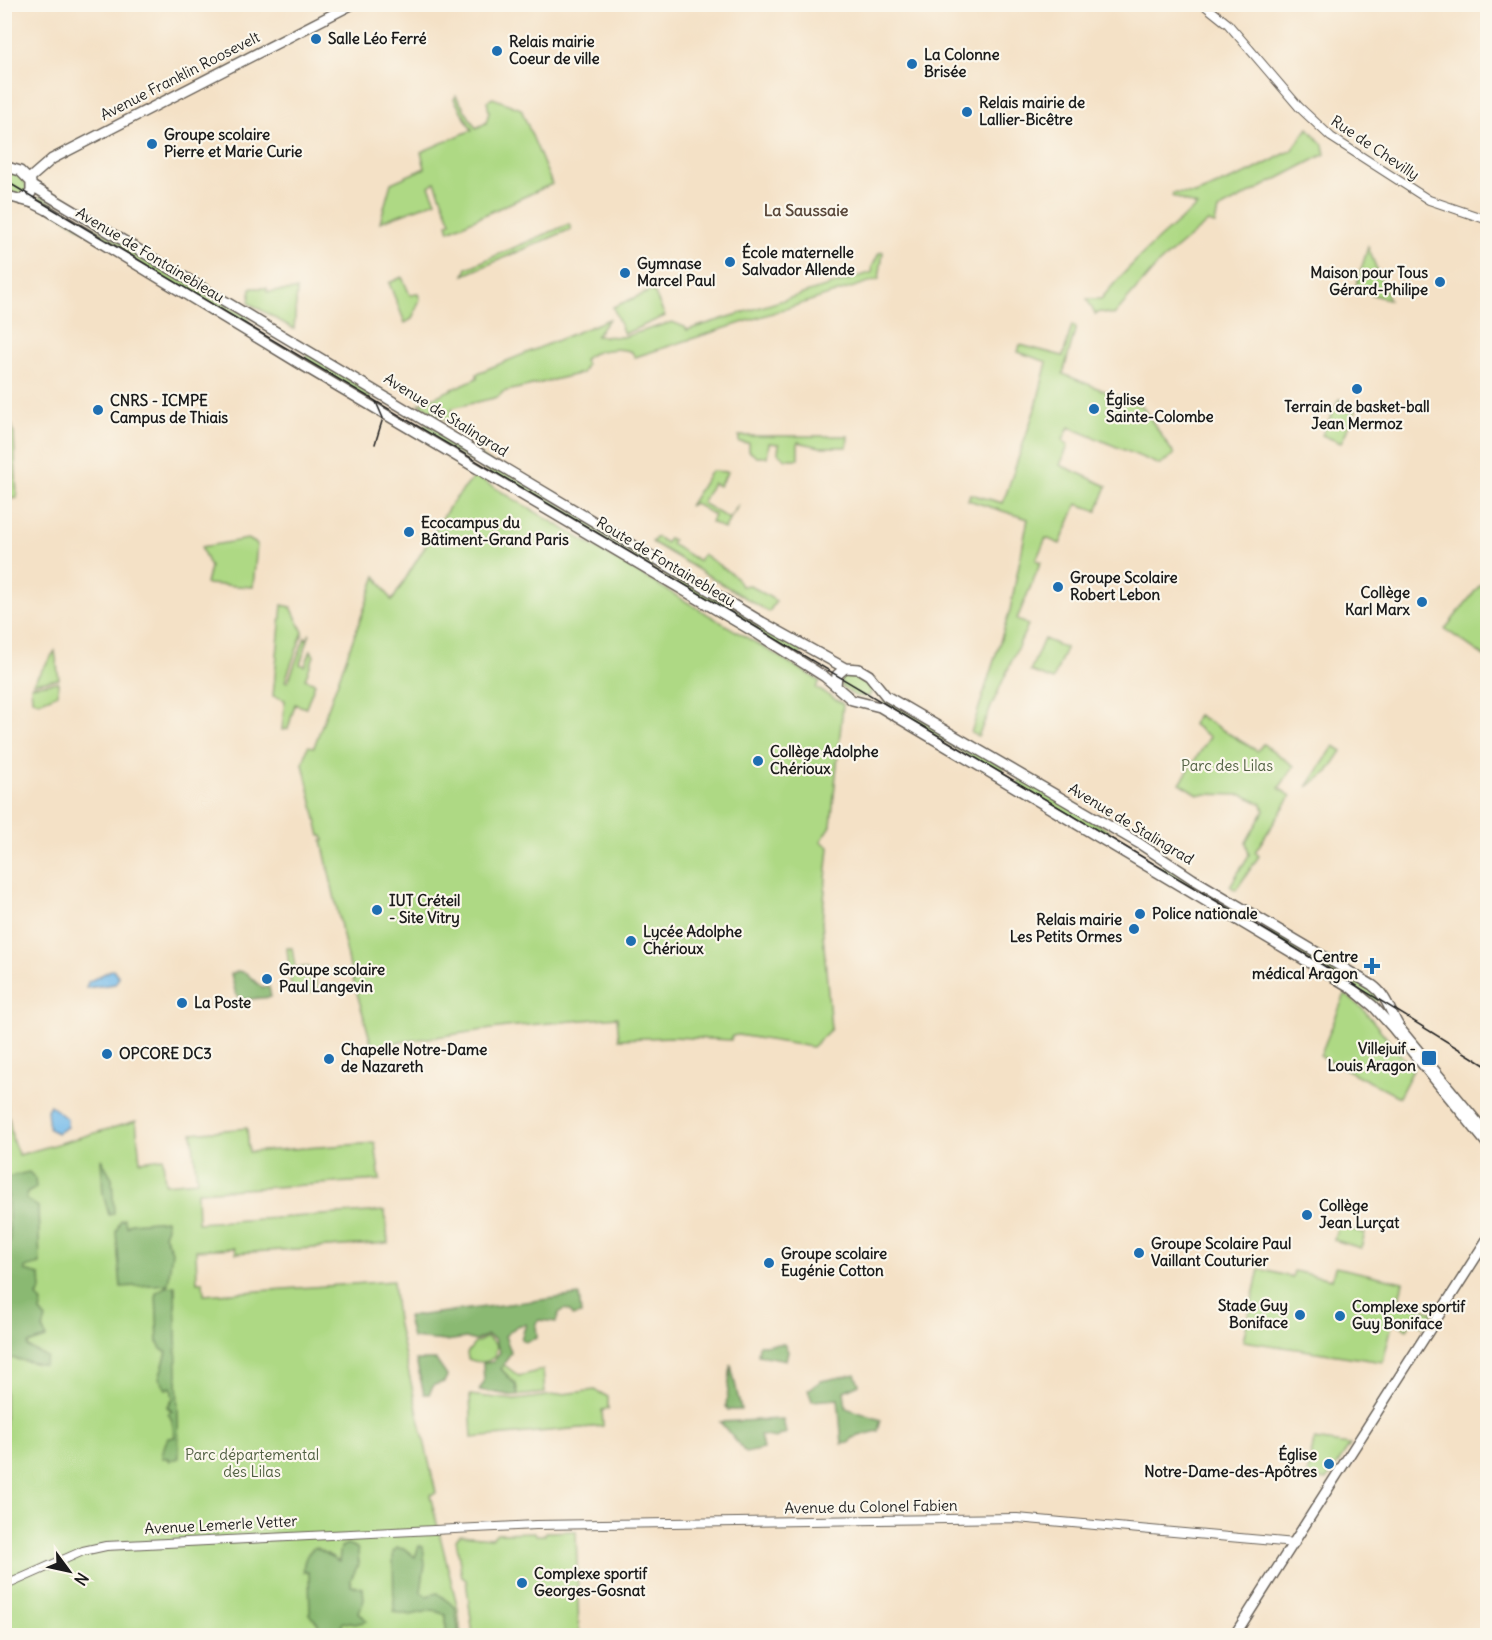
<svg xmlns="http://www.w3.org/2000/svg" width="1492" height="1640" font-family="Delius,sans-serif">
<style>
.green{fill:#aed984;stroke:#657a50;stroke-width:1.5}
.forest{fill:#8ab972;stroke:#536a47;stroke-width:1.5}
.water{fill:#72baea;stroke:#476b83;stroke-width:1.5}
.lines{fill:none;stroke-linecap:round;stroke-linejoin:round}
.minor-casing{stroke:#686158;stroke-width:10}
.major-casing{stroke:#686158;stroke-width:12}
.minor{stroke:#fff;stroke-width:8}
.major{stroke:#fff;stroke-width:9}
.tram{stroke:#1c1c1c;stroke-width:1.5}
.poi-dot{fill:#1f6fb2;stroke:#fbf7ec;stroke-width:2}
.labels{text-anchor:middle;stroke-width:4.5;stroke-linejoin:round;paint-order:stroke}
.poi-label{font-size:15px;font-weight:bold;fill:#1c1c1c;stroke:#fbf7ec;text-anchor:start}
.street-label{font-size:15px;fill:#1c1c1c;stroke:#fbf7ec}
.park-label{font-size:15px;fill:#4f5e40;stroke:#fbf7ec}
.neighbourhood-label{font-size:16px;font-weight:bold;fill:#5b493c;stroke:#fbf7ec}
</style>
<rect width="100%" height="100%" fill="#fbf7ec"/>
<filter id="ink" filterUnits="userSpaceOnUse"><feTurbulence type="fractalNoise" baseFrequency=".0167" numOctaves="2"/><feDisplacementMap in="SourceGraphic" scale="12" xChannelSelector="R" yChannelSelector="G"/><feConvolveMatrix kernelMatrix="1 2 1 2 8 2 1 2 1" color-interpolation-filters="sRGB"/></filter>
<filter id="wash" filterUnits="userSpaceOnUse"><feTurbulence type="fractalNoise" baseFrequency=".008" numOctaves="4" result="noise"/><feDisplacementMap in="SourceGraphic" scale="24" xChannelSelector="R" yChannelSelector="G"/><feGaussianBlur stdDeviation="1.35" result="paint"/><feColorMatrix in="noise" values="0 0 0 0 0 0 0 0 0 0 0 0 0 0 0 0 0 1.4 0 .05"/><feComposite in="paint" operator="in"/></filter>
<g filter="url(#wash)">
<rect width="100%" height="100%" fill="#f4e1c6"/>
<path class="green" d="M456,96L476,128L486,123L489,112L487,101L493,98L521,109L552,184L449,231L447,224L451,222L435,182L429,186L436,201L380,222L391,183L425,168L421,152L472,130L454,99Z
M1308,128L1323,145L1325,154L1218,210L1215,224L1208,222L1159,263L1114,315L1101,312L1095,314L1087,299H1101C1130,264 1161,235 1197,206L1172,196L1173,193L1195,194L1250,172L1292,150Z
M4,169C16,173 27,178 27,192L21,195L5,191Z
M41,196L249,317L248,330L38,202Z
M569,224L571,229L464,275L467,268Z
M1368,247L1389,300L1355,289Z
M883,252L879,279L635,357L632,352C620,347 592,349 584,360L586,365L582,373L503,392L498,397L452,408L451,423L419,404L477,378V374L480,372L609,319L596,336L623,337L672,322L685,327L687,330L873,272L872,267L879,253Z
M402,277L410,295L418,294L420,299L412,319L405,323L389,283Z
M251,288H267V292L297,290L294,329L249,303Z
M653,290L665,316L624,334L613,307Z
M1072,325L1076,327L1063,374L1142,406L1174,454L1160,465L1069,427L1063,440L1068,446L1060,465L1107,486L1097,511L1077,504L1060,544L1046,538L1036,560L1041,562L1017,619L1028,625L1027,627L978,736L971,733L1010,610L1028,519L968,500L970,494L1003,503L1037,403L1047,362L1018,352L1020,345L1063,356Z
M307,352L372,394L369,399L378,405L306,364Z
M1339,399L1357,408L1341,443L1322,435Z
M426,423L663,567L660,572L420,432Z
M5,425H12L14,435L17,498L5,500Z
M739,436H848L847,447H820L798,442V459H786L778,453L779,444L769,443L767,457H757L749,451V443L739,442Z
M711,471L728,472L719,486L713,483L702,503L729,519L739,504L724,529L711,522L714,515L694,503L689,506Z
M475,476L820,681L816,688L843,704L831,826L821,841L829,847L822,922L831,1029L812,1047L738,1035L732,1036L731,1040L672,1037L619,1039L617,1017L506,1027L372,1046L351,972L322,841H324L323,836H320L303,764L308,746L314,747L376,576L392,601L451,504Z
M657,537L666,543L669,538L673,540L671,544L699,561L703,554L736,577L741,586L750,585L776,601L769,612L652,542Z
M248,539L257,544L253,587L206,584L210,567L201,547Z
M667,569L804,648L798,658L663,575Z
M1487,576V658L1445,629Z
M282,605L291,607L303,632L285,681L288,682L305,637L307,640L310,633L300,664L305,666L311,650L314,656L305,679L315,683L306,708L295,704L288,729L282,730L285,700L273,696Z
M1044,639L1066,648L1053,680L1030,671Z
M55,651L59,679L33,683Z
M845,673C857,672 867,678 872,689L869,697L855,696L841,686V676Z
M58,682V694L39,702L32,699L31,686Z
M886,699L1004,767L1000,775L883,705Z
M1198,715L1257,751L1263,744L1294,766L1279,788L1291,796L1255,852L1259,856L1236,890L1230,886L1249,855L1246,842L1264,811L1262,804L1243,795L1198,794L1180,783L1210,737L1192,724Z
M1334,746L1342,751L1328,772L1307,787Z
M1021,779L1110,831L1105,839L1017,785Z
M1164,862L1251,916L1247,922L1159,872Z
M1273,929L1378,992L1382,1000L1374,1001L1269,935Z
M287,948H292L295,968L308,967L314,971L318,991L292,995Z
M1345,994L1363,1009L1413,1070L1399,1097L1320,1056Z
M5,1094L13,1142L19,1155L136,1121L140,1161L163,1158L165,1184L197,1181L192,1133L247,1128L249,1152L375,1143L380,1180L197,1192L198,1223L385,1211L388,1243L236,1253L235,1248L196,1250L197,1282H203L204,1295L393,1281L397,1321L436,1493L430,1495L458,1609L461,1635H5Z
M1338,1225L1365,1233L1361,1248L1334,1240Z
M1335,1267L1403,1282L1399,1299L1433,1312L1424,1326L1412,1321L1407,1329L1393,1321L1383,1362L1243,1341L1259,1269L1292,1277L1294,1271L1332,1279Z
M487,1337L497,1346L495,1356C487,1364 478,1363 468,1359L467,1353L474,1344Z
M503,1364L519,1376L543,1370L545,1393L515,1396L518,1394L516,1384L501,1369Z
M595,1390L608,1397V1409L602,1410L603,1426L472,1438L470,1395L515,1400Z
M1314,1440L1350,1445L1327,1480L1307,1477Z
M576,1531L579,1635H473L466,1580L462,1577L456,1539L460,1535L492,1538L497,1533L535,1532L536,1535H545L546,1532Z"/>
<path class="forest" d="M238,971L246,973L262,988L269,987L271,997L241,1000L236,995L231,974Z
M101,1159L112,1178L114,1214L109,1215L103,1194Z
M29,1172L35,1178L36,1188L27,1193L26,1199L38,1207L40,1264L25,1268V1271L40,1275L41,1290L37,1296L42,1303L40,1312L46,1319L43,1329L46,1338L28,1344V1347L47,1357L44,1365L5,1357L4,1243L10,1242L7,1177Z
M124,1219L127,1227L131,1223L166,1220L167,1227L164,1235L172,1251L168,1284L121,1287L116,1232L120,1221Z
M175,1286L179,1458L169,1461V1458H162C162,1452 165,1444 168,1438L175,1437L172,1421L168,1413L172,1411L167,1407L173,1399L171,1387L166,1389L159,1378L167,1352L161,1349L158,1342L156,1293L165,1287Z
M579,1295L581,1314L572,1316L570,1311L565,1309L559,1313L556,1322L539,1320L536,1323L537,1338L525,1342L521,1339L526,1324L517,1326L505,1336L511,1352L501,1369L515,1384L518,1394L515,1396L479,1390L484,1382L483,1363L493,1362L500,1352L494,1339L487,1335L475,1341L466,1338L446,1341L412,1338L407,1317Z
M784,1344L788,1351L786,1360L758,1355L759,1345Z
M416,1360H436L447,1376L444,1382L434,1385L429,1394H424Z
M731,1365L741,1410H728L726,1406Z
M855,1374L859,1384L844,1391L846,1408L881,1420L878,1431L852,1438L849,1443L842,1444L838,1399L812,1401L808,1390L821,1381Z
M783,1419L786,1433L775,1438L760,1435L763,1449L746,1453L720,1422Z
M347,1544L357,1548C361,1563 357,1567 351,1579V1586L363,1588L364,1600L359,1612L367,1621L355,1624L343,1622L338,1635L318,1629V1624L310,1614L309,1575L308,1572H304C302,1563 307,1552 315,1547L339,1561L341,1547Z
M419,1546H423L425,1564L421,1592L426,1596L437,1593L455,1607L459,1635H446V1615L433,1610L411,1615L394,1612L393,1552L397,1548L405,1549L415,1557Z"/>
<path class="water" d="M113,969L119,977L115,984L86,988L88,982Z
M50,1105L67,1119V1127L57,1133L49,1129L47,1110Z"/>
</g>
<g filter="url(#ink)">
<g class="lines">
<defs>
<path id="minor" d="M1203,4L1228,24L1299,107L1331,137L1429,200L1488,220
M4,1586L83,1551L106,1546L536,1525L1017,1518L1295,1543"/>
<path id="major" d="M4,166L20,171L31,182V193L21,200
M29,179L52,159L353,4
M32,186L762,622L845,668
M4,195L33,203L47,210L302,365L756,633L825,677L852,700L880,707L1350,987L1373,1006L1392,1027L1488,1145
M836,685L837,675L845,668L859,669L869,675L886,696L1140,844L1193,879L1372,985C1389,997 1390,1015 1402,1031L1488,1135
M1234,1636L1488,1238"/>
</defs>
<use href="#minor" class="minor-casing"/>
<use href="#major" class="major-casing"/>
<use href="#minor" class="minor"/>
<use href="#major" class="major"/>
<path class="tram" d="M4,180L1282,940L1488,1067
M375,444L383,418L376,402"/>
</g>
</g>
<g class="poi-dot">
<circle cx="316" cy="39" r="6"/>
<circle cx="497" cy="51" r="6"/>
<circle cx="912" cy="64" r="6"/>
<circle cx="967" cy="112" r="6"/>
<circle cx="152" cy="144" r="6"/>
<circle cx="730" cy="262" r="6"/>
<circle cx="625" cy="273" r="6"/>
<circle cx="1440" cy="282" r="6"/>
<circle cx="1357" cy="389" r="6"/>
<circle cx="1094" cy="409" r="6"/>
<circle cx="98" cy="410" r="6"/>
<circle cx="409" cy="532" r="6"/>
<circle cx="1058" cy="587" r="6"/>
<circle cx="1422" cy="602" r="6"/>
<circle cx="758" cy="761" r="6"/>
<circle cx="377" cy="910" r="6"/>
<circle cx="1140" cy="914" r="6"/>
<circle cx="1134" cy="929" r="6"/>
<circle cx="631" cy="941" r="6"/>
<path d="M1369 957h6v6h6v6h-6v6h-6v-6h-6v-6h6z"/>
<circle cx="267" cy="979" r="6"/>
<circle cx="182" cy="1003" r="6"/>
<circle cx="107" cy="1054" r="6"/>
<rect x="1421" y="1050" width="16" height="16" rx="3"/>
<circle cx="329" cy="1059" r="6"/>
<circle cx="1307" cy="1215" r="6"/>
<circle cx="1139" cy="1253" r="6"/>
<circle cx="769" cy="1263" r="6"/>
<circle cx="1300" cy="1315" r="6"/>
<circle cx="1340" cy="1316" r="6"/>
<circle cx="1329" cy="1464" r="6"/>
<circle cx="522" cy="1583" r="6"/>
</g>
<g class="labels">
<g class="poi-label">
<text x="328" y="44">Salle Léo Ferré</text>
<text x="509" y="47">Relais mairie<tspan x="509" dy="17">Coeur de ville</tspan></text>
<text x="924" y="60">La Colonne<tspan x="924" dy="17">Brisée</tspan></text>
<text x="979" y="108">Relais mairie de<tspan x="979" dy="17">Lallier-Bicêtre</tspan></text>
<text x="164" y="140">Groupe scolaire<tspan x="164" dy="17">Pierre et Marie Curie</tspan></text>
<text x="742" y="258">École maternelle<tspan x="742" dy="17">Salvador Allende</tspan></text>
<text x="637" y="269">Gymnase<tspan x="637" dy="17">Marcel Paul</tspan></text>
<text x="1428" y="278" text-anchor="end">Maison pour Tous<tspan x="1428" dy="17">Gérard-Philipe</tspan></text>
<text x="1106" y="405">Église<tspan x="1106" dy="17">Sainte-Colombe</tspan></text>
<text x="110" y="406">CNRS - ICMPE<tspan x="110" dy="17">Campus de Thiais</tspan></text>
<text x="1357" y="412" text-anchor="middle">Terrain de basket-ball<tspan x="1357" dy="17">Jean Mermoz</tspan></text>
<text x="421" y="528">Ecocampus du<tspan x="421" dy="17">Bâtiment-Grand Paris</tspan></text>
<text x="1070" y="583">Groupe Scolaire<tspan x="1070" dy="17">Robert Lebon</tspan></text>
<text x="1410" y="598" text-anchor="end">Collège<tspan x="1410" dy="17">Karl Marx</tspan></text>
<text x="770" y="757">Collège Adolphe<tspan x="770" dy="17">Chérioux</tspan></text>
<text x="389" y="906">IUT Créteil<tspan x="389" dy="17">- Site Vitry</tspan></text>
<text x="1152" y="919">Police nationale</text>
<text x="1122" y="925" text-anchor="end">Relais mairie<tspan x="1122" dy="17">Les Petits Ormes</tspan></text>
<text x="643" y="937">Lycée Adolphe<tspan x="643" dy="17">Chérioux</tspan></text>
<text x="1358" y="962" text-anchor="end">Centre<tspan x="1358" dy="17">médical Aragon</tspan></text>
<text x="279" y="975">Groupe scolaire<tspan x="279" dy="17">Paul Langevin</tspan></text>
<text x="194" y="1008">La Poste</text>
<text x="1416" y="1054" text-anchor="end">Villejuif -<tspan x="1416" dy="17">Louis Aragon</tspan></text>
<text x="341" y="1055">Chapelle Notre-Dame<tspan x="341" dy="17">de Nazareth</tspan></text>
<text x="119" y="1059">OPCORE DC3</text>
<text x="1319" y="1211">Collège<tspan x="1319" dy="17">Jean Lurçat</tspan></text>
<text x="1151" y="1249">Groupe Scolaire Paul<tspan x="1151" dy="17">Vaillant Couturier</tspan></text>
<text x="781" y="1259">Groupe scolaire<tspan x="781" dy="17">Eugénie Cotton</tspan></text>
<text x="1288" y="1311" text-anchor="end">Stade Guy<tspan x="1288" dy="17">Boniface</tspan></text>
<text x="1352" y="1312">Complexe sportif<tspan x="1352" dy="17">Guy Boniface</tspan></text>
<text x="1317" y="1460" text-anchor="end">Église<tspan x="1317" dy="17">Notre-Dame-des-Apôtres</tspan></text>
<text x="534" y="1579">Complexe sportif<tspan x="534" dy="17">Georges-Gosnat</tspan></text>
</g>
<g class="street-label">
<text transform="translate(180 76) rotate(-27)" y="5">Avenue Franklin Roosevelt</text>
<text transform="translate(1375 148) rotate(34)" y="5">Rue de Chevilly</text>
<text transform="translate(150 255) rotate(31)" y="5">Avenue de Fontainebleau</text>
<text transform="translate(446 415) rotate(32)" y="5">Avenue de Stalingrad</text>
<text transform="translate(666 562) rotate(31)" y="5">Route de Fontainebleau</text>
<text transform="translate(1131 824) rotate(31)" y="5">Avenue de Stalingrad</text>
<text transform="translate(871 1507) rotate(-1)" y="5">Avenue du Colonel Fabien</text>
<text transform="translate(221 1525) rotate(-3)" y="5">Avenue Lemerle Vetter</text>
</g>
<g class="park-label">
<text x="1227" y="771">Parc des Lilas</text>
<text x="252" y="1460">Parc départemental<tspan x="252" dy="17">des Lilas</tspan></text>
</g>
<g class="neighbourhood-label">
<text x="806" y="216">La Saussaie</text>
</g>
</g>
<rect width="1492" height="1640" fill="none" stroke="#fbf7ec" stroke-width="24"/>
<g transform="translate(69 1571) rotate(123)" stroke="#fbf7ec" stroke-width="4.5" paint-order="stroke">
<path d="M0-4.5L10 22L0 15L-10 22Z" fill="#1c1c1c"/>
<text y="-9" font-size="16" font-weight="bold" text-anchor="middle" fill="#1c1c1c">N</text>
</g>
</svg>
